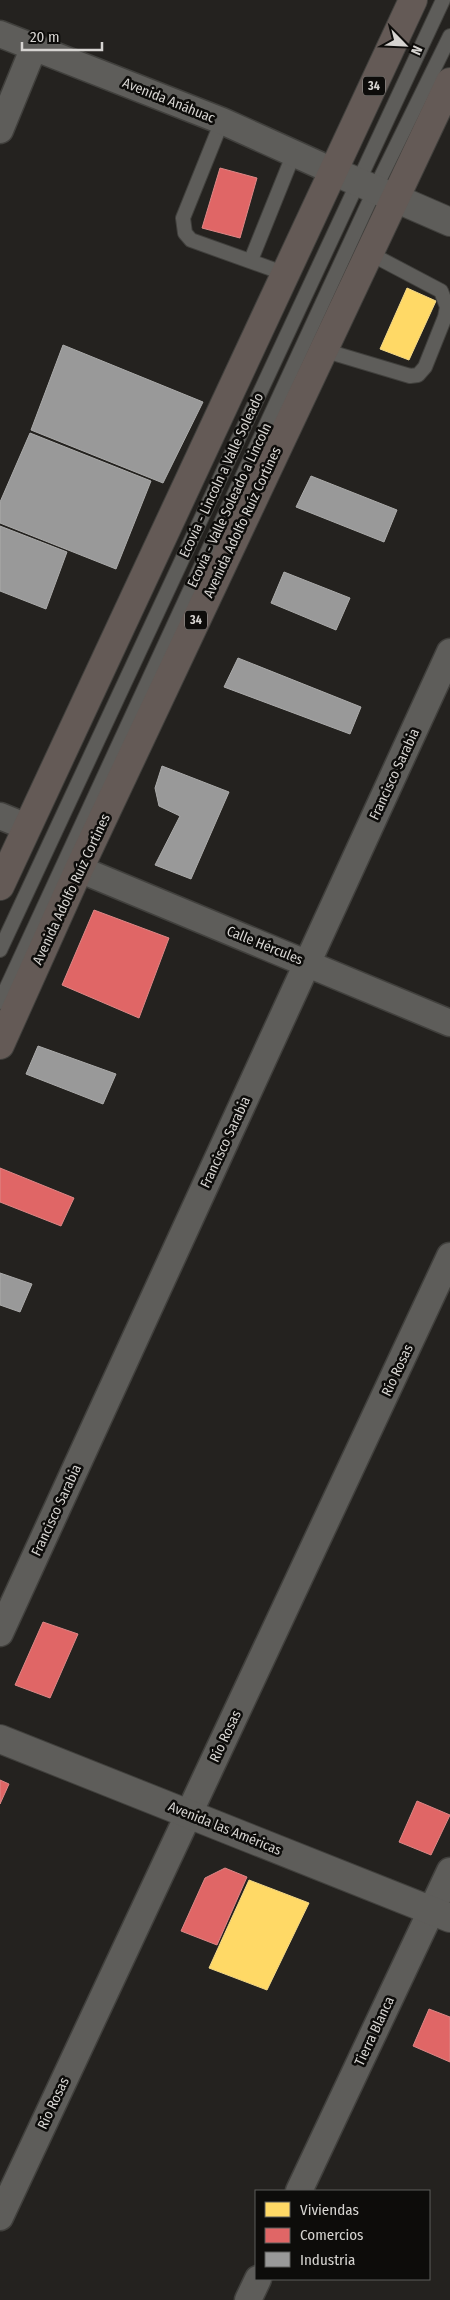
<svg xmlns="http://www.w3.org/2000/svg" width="450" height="2300" font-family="'Fira Sans Condensed',sans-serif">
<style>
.homes{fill:#ffd966;stroke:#f3d886}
.shops{fill:#e06666;stroke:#dd8786}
.industry{fill:#999;stroke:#ababaa}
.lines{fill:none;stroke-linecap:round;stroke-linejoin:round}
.lane-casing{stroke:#41403d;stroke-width:16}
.street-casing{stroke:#41403d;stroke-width:29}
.secondary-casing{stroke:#41403d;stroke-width:30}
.primary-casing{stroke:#41403d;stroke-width:30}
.lane{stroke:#5e5d5a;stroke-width:14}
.street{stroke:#5e5d5a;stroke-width:26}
.secondary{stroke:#5e5d5a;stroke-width:28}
.primary{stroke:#645a56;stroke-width:28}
.labels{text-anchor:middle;stroke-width:5;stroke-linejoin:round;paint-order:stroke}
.shield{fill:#0d0c0a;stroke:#9a9895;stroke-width:1}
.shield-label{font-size:12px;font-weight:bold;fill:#d6d4d1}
.street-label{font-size:14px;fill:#d6d4d1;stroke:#0d0c0a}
</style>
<rect width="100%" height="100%" fill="#24221f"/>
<path class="homes" d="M407,288L436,301L409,360L380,349Z
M249,1880L309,1903L267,1990L209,1968Z"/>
<path class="shops" d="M220,168L257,178L240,238L202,228Z
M94,910L169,938L139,1018L62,985Z
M0,1168L74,1198L61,1226L0,1202Z
M43,1622L78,1634L50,1698L15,1685Z
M0,1780L9,1784L0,1804Z
M417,1801L450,1815L431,1855L399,1842Z
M225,1868L247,1877L217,1945L181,1931L205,1878Z
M429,2009L450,2017V2062L413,2046Z"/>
<path class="industry" d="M63,345L203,402L163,483L31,430Z
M30,433L151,481L116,569L0,523V502Z
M311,476L397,510L384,542L296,507Z
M0,526L67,552L46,609L0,591Z
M284,572L350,598L336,630L271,603Z
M238,658L361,707L350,734L224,687Z
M162,766L229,792L191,879L155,865L180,816L159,806L155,788Z
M38,1046L116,1074L103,1104L26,1074Z
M0,1273L32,1284L20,1312L0,1305Z"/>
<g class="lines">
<defs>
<path id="lane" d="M222,121L183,218L185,233L191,240L286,274
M251,260L294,153
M323,350L410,376L418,375L425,367L445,317L447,307L441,291L369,253
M0,950L443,0
M0,1002L375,189L450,36"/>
<path id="street" d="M0,34L222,121L335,172
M0,130L34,47
M0,816L27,827
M79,869L450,1023
M0,1633L450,652
M299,2191L450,1871
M0,2217L450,1256
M248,2300L258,2279"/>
<path id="secondary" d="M335,172L450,222
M0,1739L450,1918"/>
<path id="primary" d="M0,886L413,0
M0,1045L79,869L450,82"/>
</defs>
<use href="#lane" class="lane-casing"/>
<use href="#street" class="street-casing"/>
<use href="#secondary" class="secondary-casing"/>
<use href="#primary" class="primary-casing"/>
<use href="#lane" class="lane"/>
<use href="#street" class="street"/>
<use href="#secondary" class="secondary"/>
<use href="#primary" class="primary"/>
</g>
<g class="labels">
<g class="shield">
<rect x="363" y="76.5" width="22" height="19" rx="4"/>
<rect x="185" y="610.5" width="22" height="19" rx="4"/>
</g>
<g class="shield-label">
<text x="374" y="90">34</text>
<text x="196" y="624">34</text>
</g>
<g class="street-label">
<text transform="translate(169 100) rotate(22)" y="5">Avenida Anáhuac</text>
<text transform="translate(221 475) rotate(-65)" y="5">Ecovía - Lincoln a Valle Soleado</text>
<text transform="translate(229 505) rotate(-65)" y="5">Ecovía - Valle Soleado a Lincoln</text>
<text transform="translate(242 522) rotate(-65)" y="5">Avenida Adolfo Ruíz Cortines</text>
<text transform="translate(394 774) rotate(-65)" y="5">Francisco Sarabia</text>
<text transform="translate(71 889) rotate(-65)" y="5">Avenida Adolfo Ruíz Cortines</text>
<text transform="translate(265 945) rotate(22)" y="5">Calle Hércules</text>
<text transform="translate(225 1142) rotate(-65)" y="5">Francisco Sarabia</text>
<text transform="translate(397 1370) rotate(-65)" y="5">Río Rosas</text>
<text transform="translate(56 1510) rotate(-65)" y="5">Francisco Sarabia</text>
<text transform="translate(225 1736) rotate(-65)" y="5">Río Rosas</text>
<text transform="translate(225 1828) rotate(22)" y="5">Avenida las Américas</text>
<text transform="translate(374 2031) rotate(-65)" y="5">Tierra Blanca</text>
<text transform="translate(53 2103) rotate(-65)" y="5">Río Rosas</text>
</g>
</g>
<rect x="255" y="2190" width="175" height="90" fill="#0d0c0a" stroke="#5d5c5a"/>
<rect x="265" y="2202" width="25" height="15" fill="#ffd966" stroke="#5d5c5a"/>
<text x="300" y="2215" font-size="15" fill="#d6d4d1">Viviendas</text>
<rect x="265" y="2228" width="25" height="15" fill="#e06666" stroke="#5d5c5a"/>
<text x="300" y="2240" font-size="15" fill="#d6d4d1">Comercios</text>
<rect x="265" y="2252" width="25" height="15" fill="#999999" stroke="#5d5c5a"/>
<text x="300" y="2265" font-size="15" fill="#d6d4d1">Industria</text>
<g transform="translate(405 45) rotate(114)" stroke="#0d0c0a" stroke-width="4" paint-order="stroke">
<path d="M0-4L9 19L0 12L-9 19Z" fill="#d6d4d1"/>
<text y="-8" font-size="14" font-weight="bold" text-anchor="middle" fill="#d6d4d1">N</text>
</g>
<path d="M22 42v8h80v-8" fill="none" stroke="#d6d4d1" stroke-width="2.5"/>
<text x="30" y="42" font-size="15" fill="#d6d4d1" stroke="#0d0c0a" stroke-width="4" paint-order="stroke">20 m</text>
</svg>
